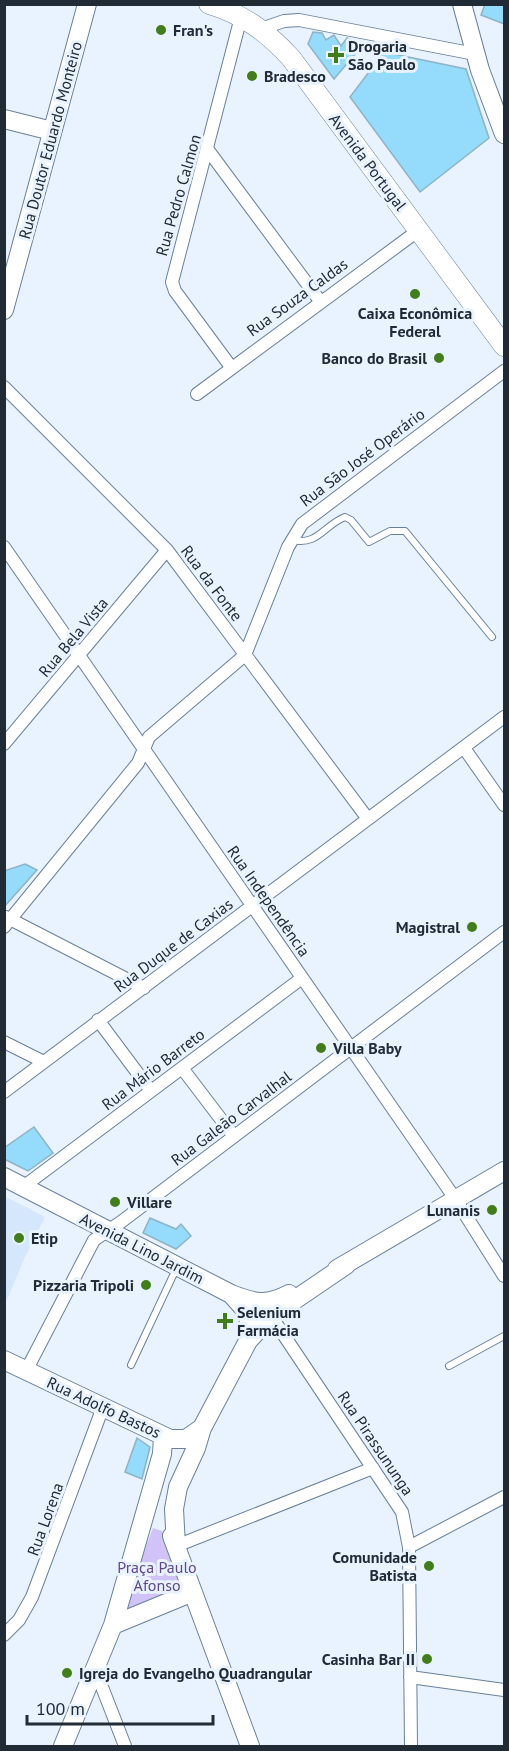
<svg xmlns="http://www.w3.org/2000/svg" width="509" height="1751" font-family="'PT Sans',sans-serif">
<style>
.built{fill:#d5e7fc}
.green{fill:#d1c3f7}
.building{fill:#94dbfc;stroke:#8eb3c5;stroke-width:1.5}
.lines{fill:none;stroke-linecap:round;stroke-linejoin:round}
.lane-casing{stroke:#69809a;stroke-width:8}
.street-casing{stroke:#69809a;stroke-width:14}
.secondary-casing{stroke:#69809a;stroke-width:20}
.primary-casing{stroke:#69809a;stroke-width:21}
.lane{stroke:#fff;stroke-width:6}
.street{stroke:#fff;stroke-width:12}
.secondary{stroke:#fff;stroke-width:18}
.primary{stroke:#fff;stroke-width:20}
.poi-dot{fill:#417e1a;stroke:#e9f3ff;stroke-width:2}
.labels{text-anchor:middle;stroke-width:6;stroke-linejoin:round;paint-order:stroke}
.poi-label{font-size:16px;font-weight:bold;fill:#212b35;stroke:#e9f3ff;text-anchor:start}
.street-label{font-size:16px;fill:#212b35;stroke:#e9f3ff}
.park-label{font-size:16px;fill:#60478e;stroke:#e9f3ff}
</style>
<rect width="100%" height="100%" fill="#e9f3ff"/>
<path class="built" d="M4,1196L45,1217L24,1259L7,1300L4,1299Z"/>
<path class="green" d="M153,1528L162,1531L182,1582L181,1589L127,1612L123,1605Z"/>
<path class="building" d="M485,4H504V24L481,15Z
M313,32L322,33L326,40L334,35L341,46L347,38L362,46L334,79L308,44Z
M384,52L466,69L489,138L420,192L350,97Z
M25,864L37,870L4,907V871Z
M34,1127L53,1153L28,1171L4,1159V1148Z
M150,1218L176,1229L181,1224L191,1236L176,1249L143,1233Z
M137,1438L150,1447L142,1479L125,1472Z"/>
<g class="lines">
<defs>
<path id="lane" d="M292,540C318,546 324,525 345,517L351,520L369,542L390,531H405L492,637
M131,1365L177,1267
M449,1366L504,1336"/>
<path id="street" d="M261,29L284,21L299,20L475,54
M208,150L320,301
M231,367L175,291L172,282L241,17
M4,387L167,550L368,819
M197,394L419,230
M4,547L456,1200L504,1276
M4,744L167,550
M464,748L504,805
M6,917L144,988
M4,927L138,763L149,737L245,655L288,547L302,524L504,371
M98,1020L151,1091
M4,1042L44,1062
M182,1068L233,1135
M4,1092L504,717
M23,1187L302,978
M271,1316L402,1512L409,1547L411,1746
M26,1371L94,1240L121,1222L504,932
M176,1546L373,1468
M409,1547L504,1497
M4,1635L19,1620L32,1597L103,1407
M95,1669L125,1746
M410,1677L504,1690"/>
<path id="secondary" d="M462,4L480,70L504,134
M4,119L52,131
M4,310L87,4
M4,1177L231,1294L249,1314L248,1341
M337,1269L504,1171
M231,1294C254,1303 267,1306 289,1294
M4,1360L170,1439H186L202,1428
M172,1536L250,1746
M176,1546L174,1509L178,1487L196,1448L202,1428L248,1341L271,1316L346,1265
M113,1625L193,1592
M63,1746L113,1625L162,1454L163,1436"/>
<path id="primary" d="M209,4C243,14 267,32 291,58L504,346"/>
</defs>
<use href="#lane" class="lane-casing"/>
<use href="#street" class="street-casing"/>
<use href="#secondary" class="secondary-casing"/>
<use href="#primary" class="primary-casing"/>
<use href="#lane" class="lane"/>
<use href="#street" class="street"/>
<use href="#secondary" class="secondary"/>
<use href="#primary" class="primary"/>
</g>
<g class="poi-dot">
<circle cx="161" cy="30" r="6"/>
<path d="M333 46h6v6h6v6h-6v6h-6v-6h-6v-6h6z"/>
<circle cx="252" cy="76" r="6"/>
<circle cx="415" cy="294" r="6"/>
<circle cx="439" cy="358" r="6"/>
<circle cx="472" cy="927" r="6"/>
<circle cx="321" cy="1048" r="6"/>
<circle cx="115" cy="1202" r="6"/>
<circle cx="492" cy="1210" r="6"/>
<circle cx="19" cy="1238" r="6"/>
<circle cx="146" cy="1285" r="6"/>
<path d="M222 1312h6v6h6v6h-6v6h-6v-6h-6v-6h6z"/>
<circle cx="429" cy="1566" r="6"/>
<circle cx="427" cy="1659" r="6"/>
<circle cx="67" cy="1673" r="6"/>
</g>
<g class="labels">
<g class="poi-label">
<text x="173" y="36">Fran's</text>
<text x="348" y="52">Drogaria<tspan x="348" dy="18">São Paulo</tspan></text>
<text x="264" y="82">Bradesco</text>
<text x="415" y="319" text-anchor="middle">Caixa Econômica<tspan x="415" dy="18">Federal</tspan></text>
<text x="427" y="364" text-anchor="end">Banco do Brasil</text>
<text x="460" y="933" text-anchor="end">Magistral</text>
<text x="333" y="1054">Villa Baby</text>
<text x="127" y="1208">Villare</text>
<text x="480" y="1216" text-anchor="end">Lunanis</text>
<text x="31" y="1244">Etip</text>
<text x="134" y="1291" text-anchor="end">Pizzaria Tripoli</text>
<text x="237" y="1318">Selenium<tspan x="237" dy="18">Farmácia</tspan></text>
<text x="417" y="1563" text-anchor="end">Comunidade<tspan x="417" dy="18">Batista</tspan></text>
<text x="415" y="1665" text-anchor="end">Casinha Bar II</text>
<text x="79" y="1679">Igreja do Evangelho Quadrangular</text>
</g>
<g class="street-label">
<text transform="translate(50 140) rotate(-75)" y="6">Rua Doutor Eduardo Monteiro</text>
<text transform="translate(368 162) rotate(53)" y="6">Avenida Portugal</text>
<text transform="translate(178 195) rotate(-74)" y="6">Rua Pedro Calmon</text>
<text transform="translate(297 297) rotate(-36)" y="6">Rua Souza Caldas</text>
<text transform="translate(362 457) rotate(-37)" y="6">Rua São José Operário</text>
<text transform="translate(212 583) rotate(53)" y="6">Rua da Fonte</text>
<text transform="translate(73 637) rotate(-50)" y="6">Rua Bela Vista</text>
<text transform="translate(269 901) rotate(55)" y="6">Rua Independência</text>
<text transform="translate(173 945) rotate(-37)" y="6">Rua Duque de Caxias</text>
<text transform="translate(153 1069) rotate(-37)" y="6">Rua Mário Barreto</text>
<text transform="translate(231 1118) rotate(-37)" y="6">Rua Galeão Carvalhal</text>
<text transform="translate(142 1248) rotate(27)" y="6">Avenida Lino Jardim</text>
<text transform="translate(104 1407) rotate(25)" y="6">Rua Adolfo Bastos</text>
<text transform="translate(376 1443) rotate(56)" y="6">Rua Pirassununga</text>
<text transform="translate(45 1519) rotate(-70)" y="6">Rua Lorena</text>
</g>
<g class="park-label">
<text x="157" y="1573">Praça Paulo<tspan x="157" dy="18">Afonso</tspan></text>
</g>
</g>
<rect width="509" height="1751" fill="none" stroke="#212b35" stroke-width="12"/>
<path d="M27 1715v9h186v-9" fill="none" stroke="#212b35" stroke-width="3"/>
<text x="36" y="1715" font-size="18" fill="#212b35" stroke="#e9f3ff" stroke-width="4.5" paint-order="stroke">100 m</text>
</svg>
